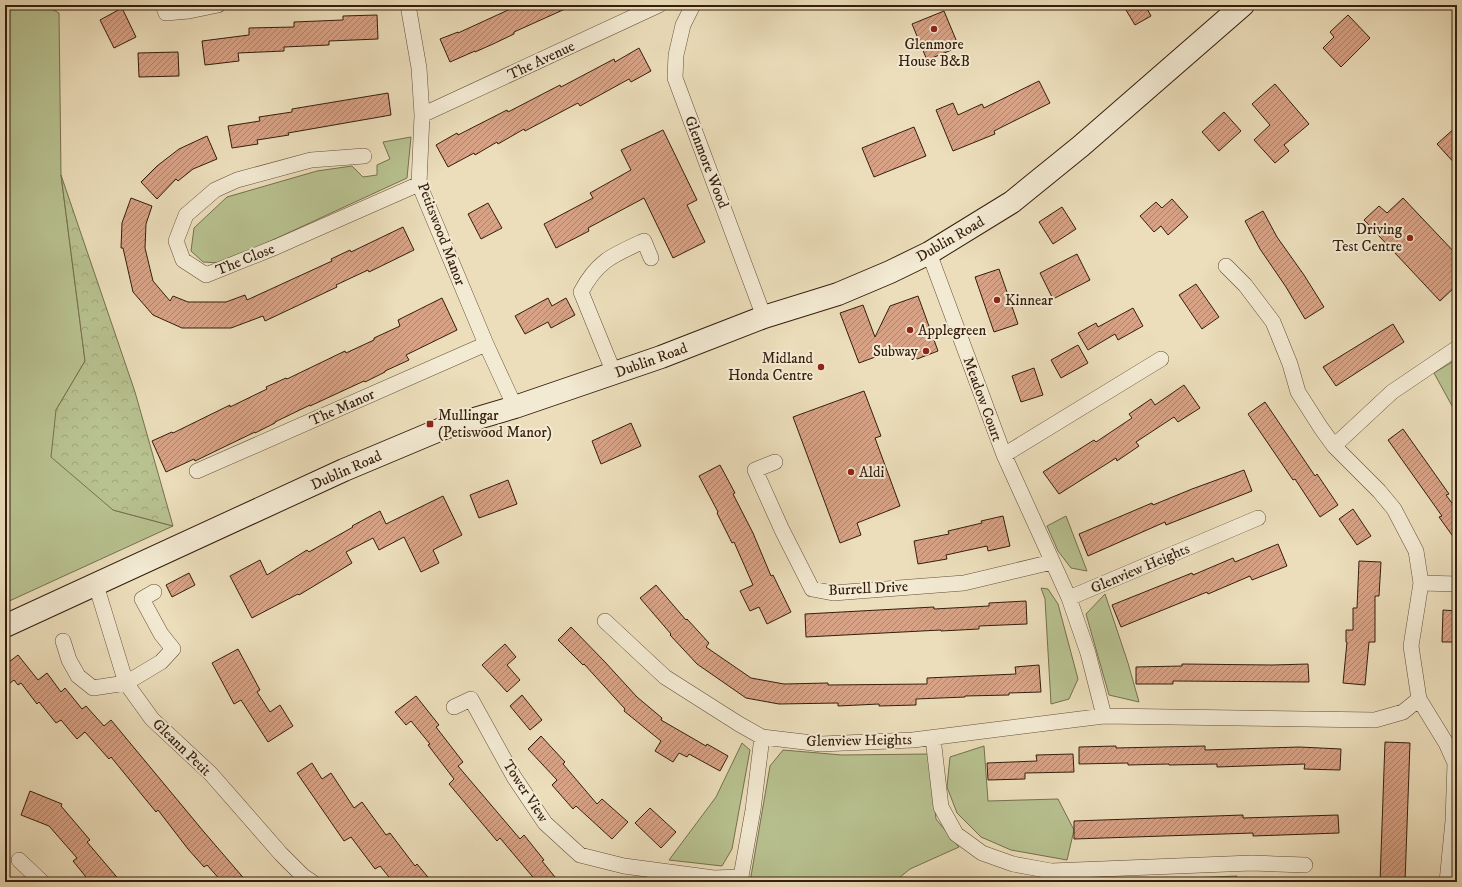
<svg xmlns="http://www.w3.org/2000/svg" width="1462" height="887" font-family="'IM FELL DW Pica',serif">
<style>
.green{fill:#b8c190;stroke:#76704e}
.forest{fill:url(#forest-crowns);stroke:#76704e}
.building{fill:url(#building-hatch);stroke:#351e0c}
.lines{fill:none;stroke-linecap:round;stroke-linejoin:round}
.street-casing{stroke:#634e38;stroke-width:16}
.secondary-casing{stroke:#351e0c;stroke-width:24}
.street{stroke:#f3ead3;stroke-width:15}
.secondary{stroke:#f3ead3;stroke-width:22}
.poi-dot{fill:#8f2418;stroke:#f3ead3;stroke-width:1.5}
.labels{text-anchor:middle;stroke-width:4;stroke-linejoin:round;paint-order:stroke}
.poi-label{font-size:15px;fill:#351e0c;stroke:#f3ead3;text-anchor:start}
.street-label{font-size:15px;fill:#351e0c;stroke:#f3ead3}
</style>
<defs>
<pattern id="forest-crowns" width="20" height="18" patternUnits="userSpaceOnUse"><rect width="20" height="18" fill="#b8c190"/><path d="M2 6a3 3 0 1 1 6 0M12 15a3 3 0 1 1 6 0" fill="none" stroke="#9fa57b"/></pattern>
<pattern id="building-hatch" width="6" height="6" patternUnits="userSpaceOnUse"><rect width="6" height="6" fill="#d7a286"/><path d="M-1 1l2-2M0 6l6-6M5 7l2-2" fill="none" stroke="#af836c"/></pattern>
</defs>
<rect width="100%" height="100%" fill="#ecdebb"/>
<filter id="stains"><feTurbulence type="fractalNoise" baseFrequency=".005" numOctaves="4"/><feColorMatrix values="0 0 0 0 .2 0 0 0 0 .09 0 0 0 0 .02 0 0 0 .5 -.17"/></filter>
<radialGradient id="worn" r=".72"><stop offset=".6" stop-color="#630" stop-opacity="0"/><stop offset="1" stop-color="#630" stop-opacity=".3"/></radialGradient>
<path class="green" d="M5,5H44L59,13L61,175L85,361L56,410L113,510L173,526L5,603Z
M411,137L407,178L223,263L203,262L191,251L194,228L227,197L317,171L352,166L363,177L377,175V165L390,159L383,142Z
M1457,359V415L1434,373Z
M1066,516L1087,571L1071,568L1058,551L1047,526Z
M1041,588L1048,589L1058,604L1078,679L1069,699L1051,704L1045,599Z
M1105,594L1128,663L1139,702L1109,695L1086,614Z
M742,743L750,750L732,849L722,866L669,860L716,797Z
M984,746L988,801L1058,799L1074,830L1067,860L1011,850L981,837L957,813L947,787L950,757Z
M783,750L842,755L929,754L936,819L959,847L910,869L894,882H750L770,766Z
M1237,876V882H1094Z"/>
<path class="forest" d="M61,175L135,392L173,526L113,510L51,457L56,410L85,361Z"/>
<path class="building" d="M519,5H574L514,32V34L493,44L475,52V51L450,62L440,39L458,32V33Z
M1123,5H1145L1151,16L1135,25Z
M122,8L136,37L114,48L100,20Z
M944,11L959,47L927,60L912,24Z
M377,15L378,39L329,41V45L284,47V51L238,53L239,61L205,65L202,41L249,35V28L294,27V22L343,20V16Z
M1348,15L1370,38L1341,67L1323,48L1334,37L1330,32Z
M639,48L651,71L631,82L629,79L580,106L578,103L525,131L524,129L498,144L497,142L475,155L474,153L448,167L436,145L457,133L458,135L507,110L508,112L560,85L561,87L614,59L615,62Z
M178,52L179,76L139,77L138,53Z
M1039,81L1050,103L994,131L995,134L953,151L936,110L953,103L958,115L982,104L984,108Z
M1275,84L1309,124L1284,145L1289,151L1275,163L1254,140L1270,125L1252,104Z
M388,93L391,115L288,133L289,135L257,140L258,144L232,148L228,126L260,121L259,117L292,112V109Z
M1224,112L1241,131L1219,151L1202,132Z
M1457,126V166L1437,144Z
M914,127L926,156L874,177L862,148Z
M663,130L697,200L687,205L705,242L673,258L644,198L588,228L589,231L556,248L544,224L593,198L590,193L631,170L621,150Z
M207,136L217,159L193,169L178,181L176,179L157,199L141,182L157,166L179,149Z
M131,198L152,206L146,224L145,248L153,281L170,301L173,296L188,302H226L245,295L247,300L332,261L331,259L350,250L351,252L403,227L414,250L369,272L368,270L336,285L337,287L265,321L263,316L231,328H182L153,315L133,292L123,248H121L122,223Z
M1403,198L1457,255V285L1440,301L1364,220L1379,206L1387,213Z
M1172,199L1188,217L1168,235L1161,226L1154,232L1140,216L1156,202L1162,208Z
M488,203L502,228L481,239L468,214Z
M1062,207L1076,229L1053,244L1039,222Z
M1263,211L1277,237L1304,275L1324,307L1305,319L1286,287L1260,249L1245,221Z
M1077,254L1090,280L1053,299L1040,273Z
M999,269L1018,324L994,332L975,277Z
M1196,284L1219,317L1202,329L1179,295Z
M918,296L938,351L917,359L913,351L899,356L897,349L859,363L840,313L863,305L875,337L890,306Z
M442,298L457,330L406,355L409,360L385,371V372L365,382L364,381L310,406V405L275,422V423L255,433V432L195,461L194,459L166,472L152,441L172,432L173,433L230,405V407L267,389L266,387L286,378L287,379L345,351L346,353L374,340V338L400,326L398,320Z
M548,298L552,306L566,298L575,315L551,328L548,322L525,334L515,316Z
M1133,308L1143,326L1118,340L1115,334L1088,350L1078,333L1096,323L1098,327Z
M1393,324L1404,342L1336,386L1323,367Z
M1078,345L1088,363L1061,378L1051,360Z
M1034,368L1043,395L1021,402L1012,376Z
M1184,385L1200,408L1178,422L1174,417L1136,442L1139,446L1117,461L1116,458L1059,494L1043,472L1094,440L1096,442L1132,418L1129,414L1151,399L1155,405Z
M864,391L881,436L875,438L900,506L857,523L861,535L840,543L793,417Z
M1265,402L1315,476L1317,474L1338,505L1320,517L1295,479L1293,480L1248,414Z
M631,423L641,446L601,464L592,441Z
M1403,429L1449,494L1446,495L1457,510V542L1439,517L1442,516L1388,440Z
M720,465L735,493L733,494L753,533L771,576L773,575L791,612L767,624L759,607L750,611L740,591L753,585L734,542L732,543L717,513L718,512L699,476Z
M1244,470L1252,491L1166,525L1165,522L1088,556L1079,534L1152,503L1153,505L1192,489Z
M508,480L517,504L479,518L470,495Z
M443,496L462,535L433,550L439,563L421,572L404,537L379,550L373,538L346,552L352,563L299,595L298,594L252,618L230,576L260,560L267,575L307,550L309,552L353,527L352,526L380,511L386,524Z
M1353,509L1371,536L1357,545L1339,519Z
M1003,516L1010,546L988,551L987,546L946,555L947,559L918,564L914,541L949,534L948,531L982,523L981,521Z
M1278,544L1287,566L1252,580L1250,576L1208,594L1207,592L1121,627L1112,605L1192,573L1193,575L1233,558L1235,562Z
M1359,561L1381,562L1379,596H1375V642H1369L1365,685L1343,683L1347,642H1346V630H1353V608H1357Z
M189,573L195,585L172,597L166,585Z
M656,585L686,620L687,619L709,643L706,647L751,678L784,684L828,683V685L927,684V678L1016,674L1015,667L1039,665L1041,692L1009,693V695L965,696V697L916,699V705L879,706V704L838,706V703L779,704L746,698L697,664L670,635L671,634L640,598Z
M1026,601L1027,624L979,626V629L941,631V630L806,637L805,614L934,607V609L989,606V603Z
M1443,610L1457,611V642H1442Z
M571,627L605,662L637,697L662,718L661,720L706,746L707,744L728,756L720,771L689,754L687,757L679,753L673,762L655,751L661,741L624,711L625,709L584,664L583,665L558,640Z
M505,644L516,657L507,665L520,680L507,692L482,665Z
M238,649L260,690L257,692L270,712L280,705L293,726L268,742L241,700L234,704L212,663Z
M18,655L38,680L47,673L61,692L65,688L82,709L86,706L104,726L111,720L204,832L247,882H222L207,865L204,867L188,849L158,810L156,812L111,757L109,759L85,732L77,739L61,720L56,723L39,702L37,704L21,683L18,685L14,680L5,687V665Z
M1182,664L1272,665L1308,664L1309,682L1173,681V684H1136V667L1182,666Z
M522,695L542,720L530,730L510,706Z
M416,696L439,725L436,727L463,762L458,766L520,839L524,835L544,860L542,861L559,882H537L500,838L497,841L449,784L454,779L428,745L430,744L411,721L406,725L395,712Z
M541,736L565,762L563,764L597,804L602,799L628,822L612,839L576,806L573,809L552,785L557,780L528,749Z
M1385,742L1410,743L1405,882H1380Z
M1116,746V748L1205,746V750L1299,747L1341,749L1340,770L1304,769L1305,764L1217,767V764L1169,765V764L1128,765V763L1079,764V747Z
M1073,754L1074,772L1025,773V779L988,780L987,763L1037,761L1036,755Z
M312,763L322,779L331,773L354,808L362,802L386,835L390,833L415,866L417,864L432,882H393L380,866L375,869L351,837L344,841L297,773Z
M30,791L62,804L61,806L90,840L87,842L121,882H90L73,861L77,858L49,826L21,815Z
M650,808L676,832L661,848L635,823Z
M1243,815V818L1338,815L1339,833L1253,836V833L1074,839V821Z"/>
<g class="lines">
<defs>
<path id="street" d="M163,5L166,13L189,11L218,5
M408,5L419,68L422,115L419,184L486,344L515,407
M693,5L683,25L676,55L675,78L764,317
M422,115L659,5
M364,156L311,160L237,180L215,190L186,215L176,241L183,260L206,275L276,247L419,184
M929,253L1004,455L1069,598L1088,653L1104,716
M1226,266L1245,285L1273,322L1290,364L1298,392L1321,428L1334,446
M614,373L581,292C597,261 613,255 644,241L651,258
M1004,455L1161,359
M775,462L755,470L782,530L812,589L833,593L964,583L1052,562
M197,471L486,344
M1421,583L1457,584
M96,585L126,683L152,719L211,774L281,854L303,876L312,882
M1069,598L1258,518
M605,621L665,677L739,724L762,737L821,744L913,740L1104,716L1375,720L1403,712L1419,699
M63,641L69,660L78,676L93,688L126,683L161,662L173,649L161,634L142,599L154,592
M454,707L471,699L514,777L545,823L580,855L624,866L714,878L740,877
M933,738L941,807L956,834L982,853L1013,864L1051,871L1252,863L1305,865
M19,860L42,882
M740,882L753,810L762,737
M1447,882L1453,821L1455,763L1446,743L1419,699L1411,646L1421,583L1416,551L1394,509L1379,491L1334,446L1392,392L1457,348"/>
<path id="secondary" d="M5,626L344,470L444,428L515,407L661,357L764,317L838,294L890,272L929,253L1012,202L1081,146L1243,5"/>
</defs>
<use href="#street" class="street-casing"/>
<use href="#secondary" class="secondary-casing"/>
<use href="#street" class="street"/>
<use href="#secondary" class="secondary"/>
</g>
<g class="poi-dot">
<circle cx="934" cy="29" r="4"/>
<circle cx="1410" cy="238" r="4"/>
<circle cx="997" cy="300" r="4"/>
<circle cx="910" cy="330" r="4"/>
<circle cx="926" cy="351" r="4"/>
<circle cx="821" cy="367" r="4"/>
<rect x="426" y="420" width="8" height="8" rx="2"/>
<circle cx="851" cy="472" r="4"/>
</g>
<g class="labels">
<g class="poi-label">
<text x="934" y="49" text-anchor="middle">Glenmore<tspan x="934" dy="17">House B&amp;B</tspan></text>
<text x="1402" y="234" text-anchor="end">Driving<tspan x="1402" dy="17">Test Centre</tspan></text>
<text x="1005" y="305">Kinnear</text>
<text x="918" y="335">Applegreen</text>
<text x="918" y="356" text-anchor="end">Subway</text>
<text x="813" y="363" text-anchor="end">Midland<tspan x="813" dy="17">Honda Centre</tspan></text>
<text x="438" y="420">Mullingar<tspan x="438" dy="17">(Petiswood Manor)</tspan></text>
<text x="859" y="477">Aldi</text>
</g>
<g class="street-label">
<text transform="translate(541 60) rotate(-25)" y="5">The Avenue</text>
<text transform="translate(707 162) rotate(69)" y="5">Glenmore Wood</text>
<text transform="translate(442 234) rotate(69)" y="5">Petitswood Manor</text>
<text transform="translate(950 239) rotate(-30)" y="5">Dublin Road</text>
<text transform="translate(245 259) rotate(-22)" y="5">The Close</text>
<text transform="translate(651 360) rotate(-20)" y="5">Dublin Road</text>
<text transform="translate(983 399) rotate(70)" y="5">Meadow Court</text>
<text transform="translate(342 407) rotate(-24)" y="5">The Manor</text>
<text transform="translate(346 470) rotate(-24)" y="5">Dublin Road</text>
<text transform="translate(1140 568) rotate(-23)" y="5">Glenview Heights</text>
<text transform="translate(868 588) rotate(-3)" y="5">Burrell Drive</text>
<text transform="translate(859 740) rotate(-1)" y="5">Glenview Heights</text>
<text transform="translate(182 747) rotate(44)" y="5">Gleann Petit</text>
<text transform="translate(526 791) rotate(57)" y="5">Tower View</text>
</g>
</g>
<rect width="1462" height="887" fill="none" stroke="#ecdebb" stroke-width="20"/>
<rect x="6" y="6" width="1450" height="875" fill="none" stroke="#351e0c" stroke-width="2"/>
<rect x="10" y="10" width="1442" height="867" fill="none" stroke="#351e0c"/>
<rect width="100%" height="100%" filter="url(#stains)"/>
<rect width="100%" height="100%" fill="url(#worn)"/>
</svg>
